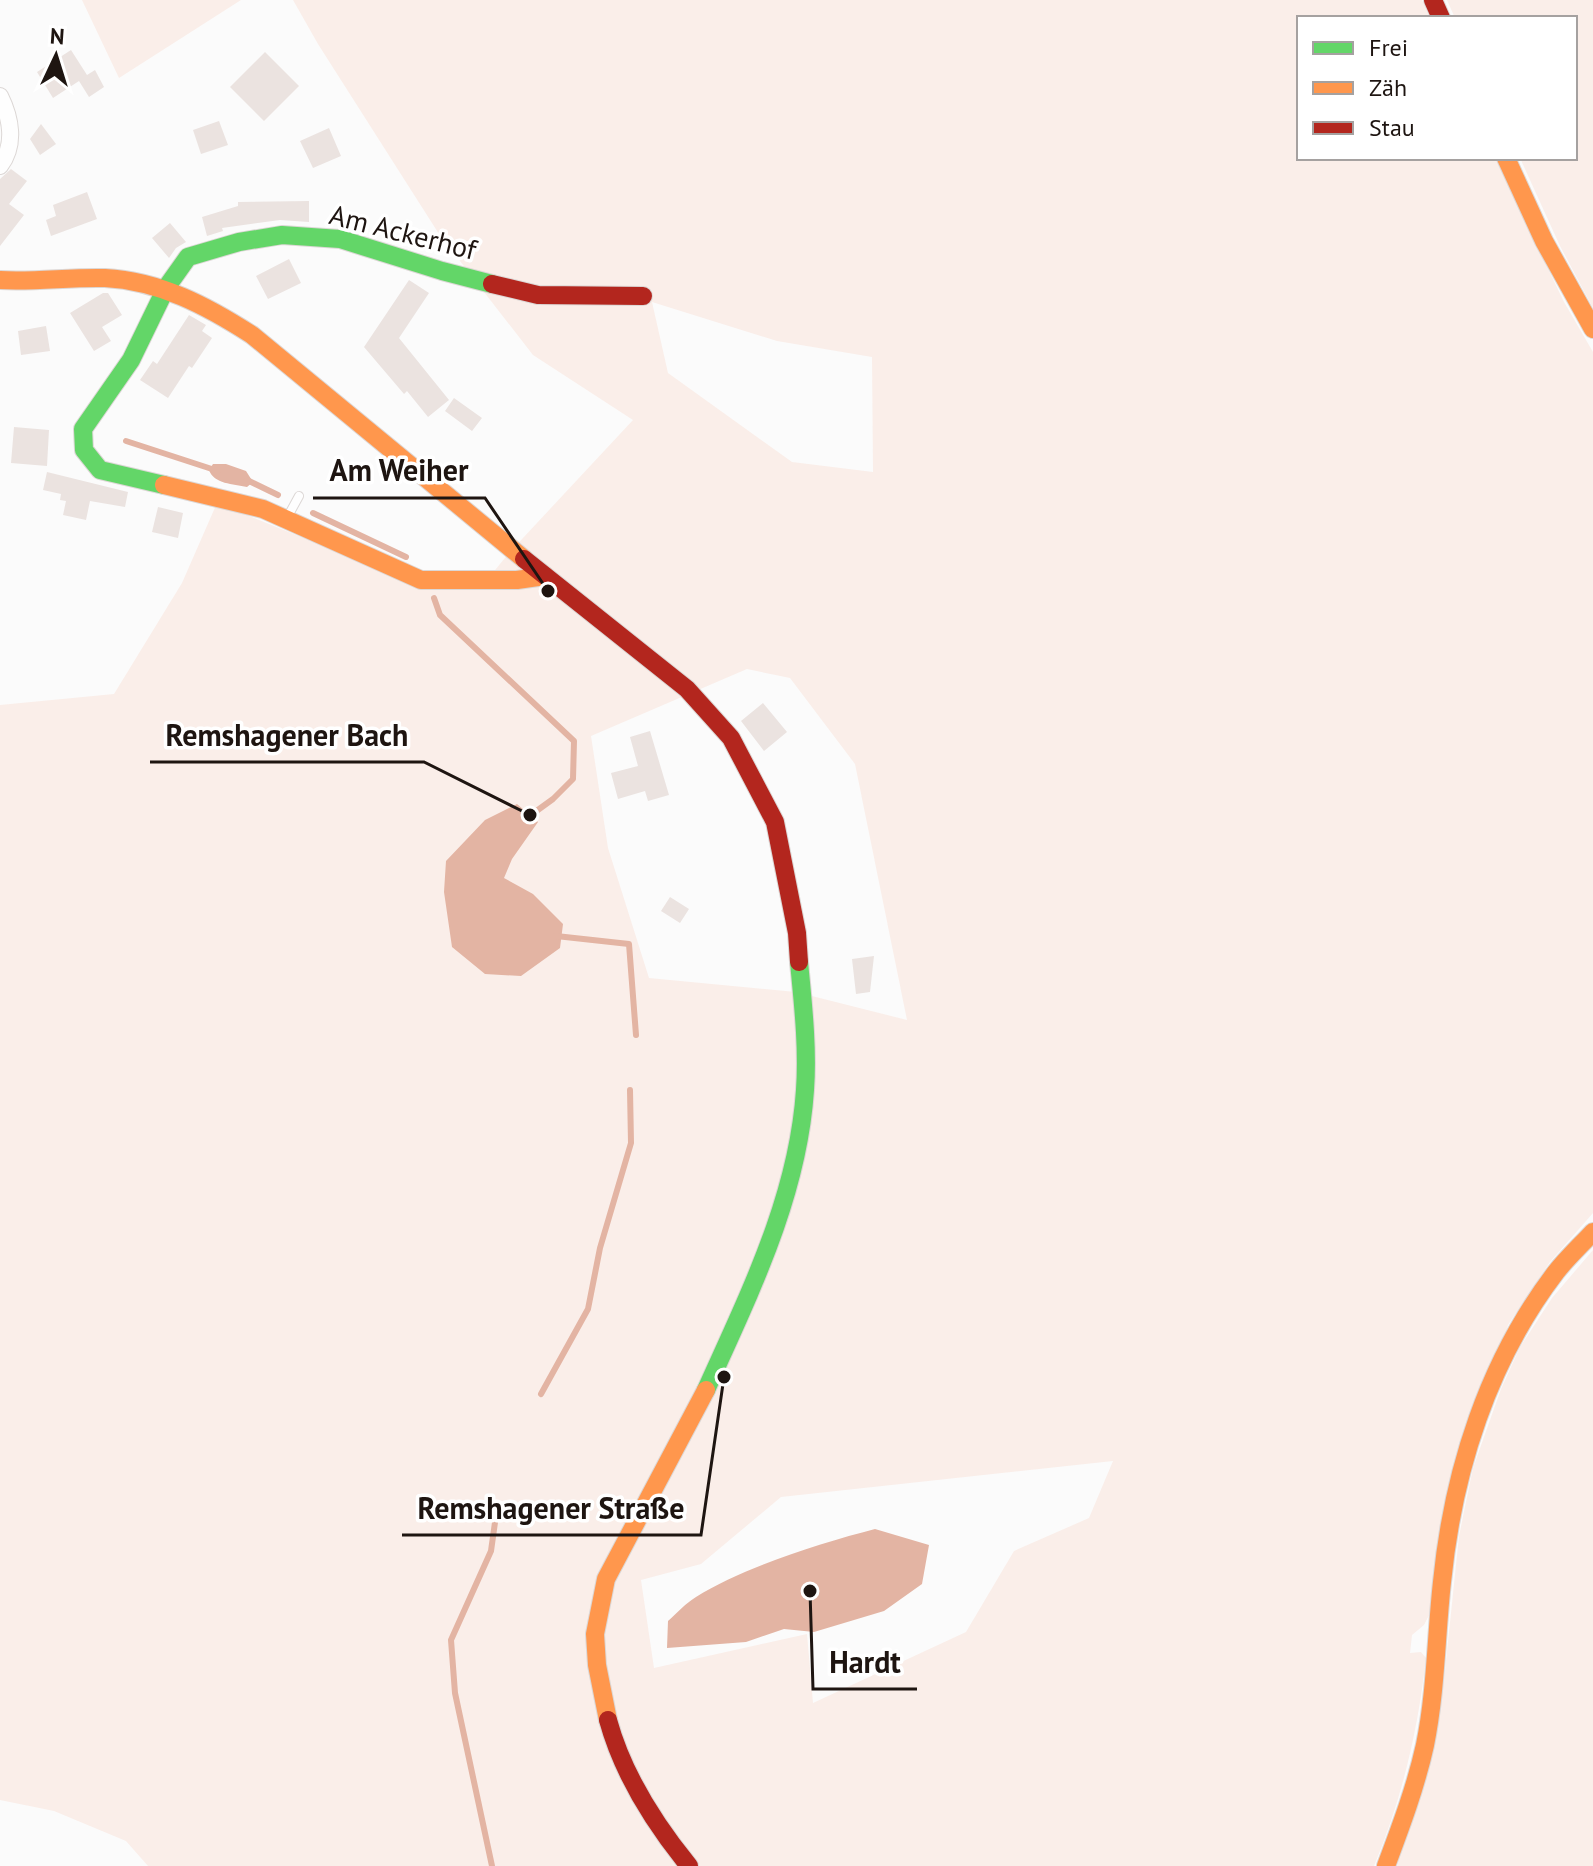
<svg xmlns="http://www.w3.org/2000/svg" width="1593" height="1866" font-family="'PT Sans',sans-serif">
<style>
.green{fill:#faeee9;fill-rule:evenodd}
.water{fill:#e3b4a3}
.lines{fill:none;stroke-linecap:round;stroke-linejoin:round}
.stream{stroke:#e3b4a3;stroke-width:6}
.building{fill:#ebe3e0}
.lane-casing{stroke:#dcd7d5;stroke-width:10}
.street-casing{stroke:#dcd7d5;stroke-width:18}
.fast-casing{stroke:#dcd7d5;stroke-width:20}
.slow-casing{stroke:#dcd7d5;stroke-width:20}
.jam-casing{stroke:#dcd7d5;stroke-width:20}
.lane{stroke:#fefefe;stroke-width:8}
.street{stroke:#fefefe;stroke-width:16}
.fast{stroke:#63d668;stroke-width:18}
.slow{stroke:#ff974d;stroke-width:18}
.jam{stroke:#b3261e;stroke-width:18}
.labels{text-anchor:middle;stroke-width:7;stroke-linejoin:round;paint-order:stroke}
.street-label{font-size:28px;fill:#1e1511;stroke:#fff}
.leader{fill:none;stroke:#1e1511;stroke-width:3}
.callout-dot{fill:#1e1511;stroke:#fff;stroke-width:3}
.callout-label{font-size:30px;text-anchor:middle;font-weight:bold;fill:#1e1511;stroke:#fff;stroke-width:7;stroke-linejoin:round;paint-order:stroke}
</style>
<rect width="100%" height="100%" fill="#fbfbfb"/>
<path class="green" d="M82,0H241L119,78Z
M293,0H1422L1430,18H1299V158H1495L1564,302L1593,352V1213L1550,1262L1508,1325L1429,1615L1424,1625L1412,1635L1410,1653L1421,1652L1426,1658C1418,1730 1402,1799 1374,1866H148L126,1841L54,1811L0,1800V705L114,694L182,583L217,503L418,584L482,586L509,553L633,420L533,355L439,234L318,44ZM652,302L777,341L872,357L873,472L792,462L668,373ZM747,669L790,678L855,764L907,1020L796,992L649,978L608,848L591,736ZM1113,1461L1089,1518L1014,1551L966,1632L813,1703L807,1634L654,1668L641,1580L701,1564L781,1497Z
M1447,0H1593V308L1560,246L1520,158H1575V18H1455Z
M1593,1250V1866H1397L1444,1680L1459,1536L1473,1468L1501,1389L1520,1347L1552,1298Z"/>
<path class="water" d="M213,464H226L246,471L253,482L247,487C233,484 214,484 209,470Z
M517,804L538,822L512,859L504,878L533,894L563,924L560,948L521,976L485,974L452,947L444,892L446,861L485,820Z
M875,1529L929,1545L922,1584L884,1611L814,1632L784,1629L746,1642L667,1648L668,1621C677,1613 686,1603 696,1597C744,1567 821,1543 875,1529Z"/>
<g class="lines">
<path class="stream" d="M126,441L218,471
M247,480L278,495
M313,513L406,557
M434,598L440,615L574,741L573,779L553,799L524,820
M556,936L629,944L636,1035
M541,1394L588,1309L600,1248L631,1143L630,1090
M492,1866L455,1693L451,1640L491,1551L497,1508"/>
</g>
<path class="building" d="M71,50L87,75L95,70L104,87L89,97L79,81L53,98L37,72Z
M265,52L299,86L264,121L230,87Z
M219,121L228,145L201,154L193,130Z
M41,124L56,144L40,155L30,139Z
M329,128L341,156L313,168L300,141Z
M11,169L27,181L9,204L24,215L0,246V179Z
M87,192L97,219L51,236L46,220L56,216L53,205Z
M309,201V222L280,220L222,228L223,231L207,236L202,217L238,206V202Z
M170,223L186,242L176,248L169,258L152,238Z
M289,259L301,283L268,299L256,276Z
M409,280L429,293L399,338L449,400L428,417L407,391L404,394L364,347Z
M103,293H108L122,315L102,327L111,341L94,351L70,313Z
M189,315L206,325L202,331L212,338L192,368L189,366L168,398L140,380L153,361L157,364Z
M46,326L50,351L21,355L18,331Z
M454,398L482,418L472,431L445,411Z
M14,427L49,430L47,466L11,463Z
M47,472L128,492L125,507L90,501L86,520L63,515L66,501L60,500L61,494L43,490Z
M158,507L183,513L178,538L152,532Z
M763,703L787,732L764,751L741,721Z
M650,731L669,795L648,801L645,791L618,799L611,773L638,766L630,737Z
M670,897L689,909L680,923L661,911Z
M874,956L870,992L856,994L852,959Z"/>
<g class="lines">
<defs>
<path id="lane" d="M287,518L299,496"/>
<path id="street" d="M0,96C11,118 16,145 0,166"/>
<path id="fast" d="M164,485L100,470L84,450L83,429L131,360L166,288L188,257L239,242L282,235L340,239L442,271L492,284
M706,1390C749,1294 798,1197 805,1090C808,1048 803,1004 799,962"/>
<path id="slow" d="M1506,158L1544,241L1593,329
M0,280C35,282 70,277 105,278C160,281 207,306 252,335L524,559
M164,485L263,509L421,580H517L545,576
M608,1720L597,1665L595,1634L606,1579L706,1390
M1386,1866C1401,1826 1416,1786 1425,1745C1436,1691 1436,1636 1442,1582C1453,1471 1488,1361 1556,1272C1567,1258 1581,1245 1593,1232"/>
<path id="jam" d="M1433,0L1441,18
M492,284L538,295L643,296
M524,559L687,689L731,738L775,822L797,933L799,962
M608,1720C623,1775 654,1823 689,1866"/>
</defs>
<use href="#lane" class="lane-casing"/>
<use href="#street" class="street-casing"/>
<use href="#fast" class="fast-casing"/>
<use href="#slow" class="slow-casing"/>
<use href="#jam" class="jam-casing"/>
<use href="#lane" class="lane"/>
<use href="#street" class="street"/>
<use href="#fast" class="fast"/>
<use href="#slow" class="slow"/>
<use href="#jam" class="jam"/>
</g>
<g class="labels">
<g class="street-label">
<text transform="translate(403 232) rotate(14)" y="10">Am Ackerhof</text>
</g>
</g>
<path class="leader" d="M548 591L485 498H313M530 815L424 762H150M724 1377L701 1535H402M810 1591L813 1689H917"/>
<g class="callout-dot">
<circle cx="548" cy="591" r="8"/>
<circle cx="530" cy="815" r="8"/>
<circle cx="724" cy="1377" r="8"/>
<circle cx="810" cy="1591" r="8"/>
</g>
<g class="callout-label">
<text x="399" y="481">Am Weiher</text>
<text x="287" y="746">Remshagener Bach</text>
<text x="551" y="1519">Remshagener Straße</text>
<text x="865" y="1673">Hardt</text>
</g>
<rect x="1297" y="16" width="280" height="144" fill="#ffffff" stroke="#a5a1a0" stroke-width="2"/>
<rect x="1313" y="42" width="40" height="12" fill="#63d668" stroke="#a5a1a0" stroke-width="2"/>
<text x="1369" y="56" font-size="24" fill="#1e1511">Frei</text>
<rect x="1313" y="82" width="40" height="12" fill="#ff974d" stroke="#a5a1a0" stroke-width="2"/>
<text x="1369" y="96" font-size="24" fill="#1e1511">Zäh</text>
<rect x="1313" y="122" width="40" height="12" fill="#b3261e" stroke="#a5a1a0" stroke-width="2"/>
<text x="1369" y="136" font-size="24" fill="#1e1511">Stau</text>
<g transform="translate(56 56) rotate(4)" stroke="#ffffff" stroke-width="6" paint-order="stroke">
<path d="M0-6L14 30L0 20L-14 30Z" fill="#1e1511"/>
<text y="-12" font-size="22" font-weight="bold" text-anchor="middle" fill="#1e1511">N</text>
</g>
</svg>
